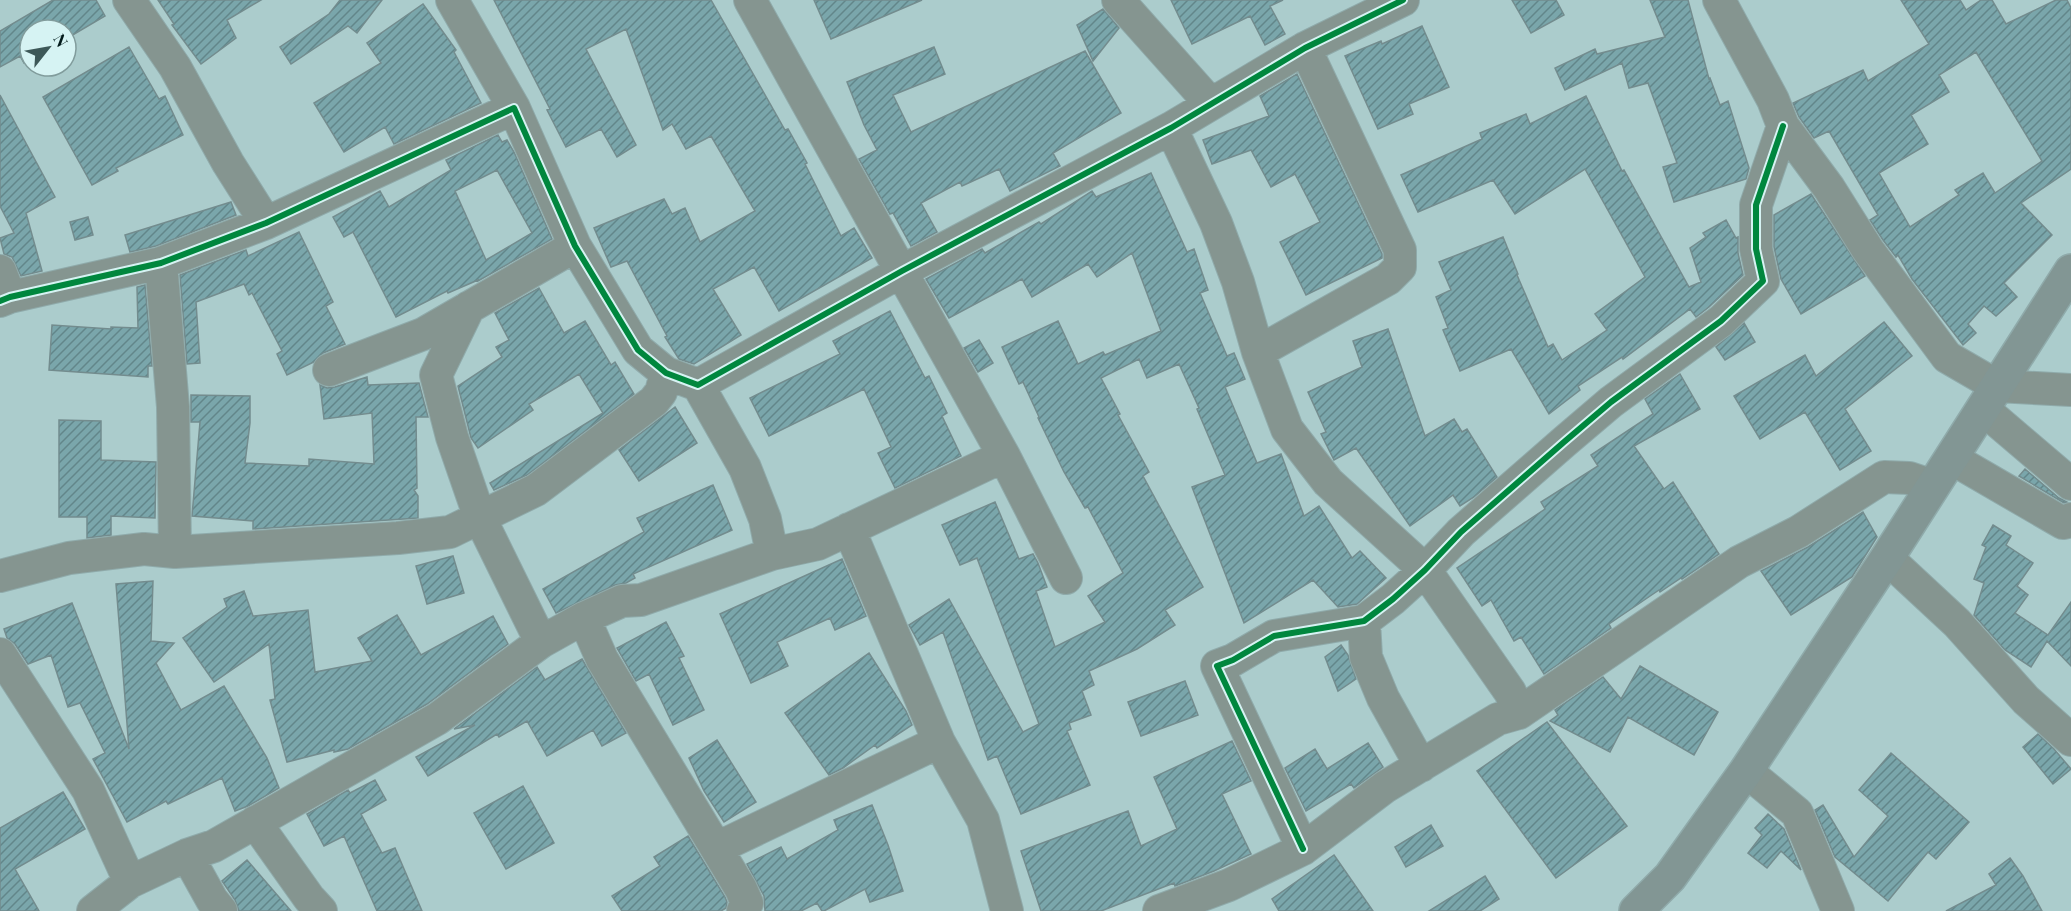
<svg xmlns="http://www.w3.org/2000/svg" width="2071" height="911" font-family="'Playfair Display',serif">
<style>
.building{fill:url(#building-hatch);stroke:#738c8e;stroke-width:1.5;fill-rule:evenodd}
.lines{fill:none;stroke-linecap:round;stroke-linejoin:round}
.minor-casing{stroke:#8faaaa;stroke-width:34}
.major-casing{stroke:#8faaaa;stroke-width:36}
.minor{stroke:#859590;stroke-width:32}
.major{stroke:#829694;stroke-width:33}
.cycleway-casing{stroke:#d6f3f3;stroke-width:10}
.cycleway{stroke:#00873e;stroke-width:6}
</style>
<defs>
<pattern id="building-hatch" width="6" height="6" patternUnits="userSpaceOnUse" patternTransform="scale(1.5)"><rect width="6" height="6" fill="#7aa6ab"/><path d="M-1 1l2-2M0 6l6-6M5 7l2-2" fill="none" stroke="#62868a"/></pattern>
</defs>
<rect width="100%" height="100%" fill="#abcccc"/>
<path class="building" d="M53,0H96L105,16L66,39V30H30V59L24,63L20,56L0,67V31Z
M158,0H261L227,20L236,38L201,64L172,25L174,24Z
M340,0H382L357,33L348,26L291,64L280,47L329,14Z
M494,0H711L785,130L788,129L807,163L805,164L841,236L854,228L872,258L779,311L754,267L713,289L741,335L694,364L679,359L665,337L667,336L627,261L611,267L594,228L664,199L672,214L685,208L700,242L755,211L711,136L686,149L672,124L663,130L626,29L586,49L636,145L617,157L601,129L566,147L547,110L550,109Z
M814,0H922L831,39Z
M1171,0H1283L1270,6L1285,34L1265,45L1250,16L1192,44Z
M1512,0H1556L1564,15L1531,33Z
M1650,0H1688L1709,79L1710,78L1720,105L1728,101L1749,168L1746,179L1674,202L1663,167L1677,163L1648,83L1629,88L1622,63L1565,90L1555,68L1595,49L1597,54L1665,37Z
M1901,0H1960L1966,10L1981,0H1992L2006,24L2056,0H2067L2071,8V169L2021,203L2052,235L2004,283L2017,297L1996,316L1984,306L1968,324L1976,333L1963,345L1912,279L1898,255L1896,257L1883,240L1870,220L1878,215L1829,131L1814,138L1799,117L1793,103L1863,70L1868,81L1929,44ZM1976,52L2042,161L1995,193L1983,173L1955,190L1959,195L1910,227L1879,173L1928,144L1911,115L1949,92L1939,75Z
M423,4L456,50L454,52L481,103L394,144L385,127L344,152L314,103L381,63L367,43Z
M1103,9L1119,28L1093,61L1077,25Z
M1422,26L1449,87L1409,104L1413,114L1378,129L1345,56L1381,41L1382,44Z
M129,47L159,99L165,96L183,135L116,168L118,171L92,185L43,97Z
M934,47L945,74L893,95L911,132L1085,51L1121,113L1053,153L1060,166L1010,191L999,169L962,186L960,182L921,203L937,232L911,246L893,213L890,214L859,159L877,150L864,125L847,82Z
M1297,74L1382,254V258L1306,295L1280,242L1320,222L1295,174L1271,187L1251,150L1212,164L1203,140L1269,116L1260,96Z
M0,95L55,197L26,213L42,271L21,276L12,257L4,254L0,238L14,233L0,206Z
M1586,96L1622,171L1624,170L1689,287L1701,282L1690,248L1706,237L1703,233L1726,220L1736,238L1738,237V253L1743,275L1709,307L1696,317L1690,309L1623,359L1622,357L1578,386L1580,390L1549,414L1511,349L1460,371L1443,330L1448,328L1436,297L1451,290L1439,262L1503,237L1518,274L1517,275L1548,347L1553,344L1562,360L1607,330L1595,314L1645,277L1585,169L1515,214L1493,180L1418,212L1401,175L1482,139L1480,133L1526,114L1530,124Z
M498,135L502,142L507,140L514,152L552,239L478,281V280L448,293L447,291L396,317L353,232L344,237L333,217L380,191L389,207L451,170L446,160ZM497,170L532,233L486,260L455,191Z
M1151,173L1187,252L1194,249L1208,290L1200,293L1227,356L1234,353L1245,379L1225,387L1257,463L1281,454L1304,516L1319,506L1352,558L1360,551L1386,578L1357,604L1338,607L1313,580L1244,623L1192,487L1225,475L1197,409L1199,408L1179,364L1147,378L1139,359L1101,378L1120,414L1118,415L1149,472L1143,476L1203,587L1165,610L1175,625L1137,649L1089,671L1094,685L1082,691L1091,715L1069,723L1071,729L1067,731L1090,785L1021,814L997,756L988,760L943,632L920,645L909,625L949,599L1023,732L1039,724L977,558L960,565L942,525L995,502L1019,559L1033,554L1038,563L1047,587L1036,591L1055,647L1105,622L1088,596L1123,573L1088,507L1085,508L1064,472L1038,418L1039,417L1023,382L1019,384L1002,347L1058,321L1078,364L1103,352L1105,355L1161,331L1132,253L1097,277L1088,264L1032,297L1022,279L949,318L926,279L982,249L985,253L1039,222L1041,224L1092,191L1096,197Z
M1811,194L1865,276L1801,314L1781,279L1774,247V215Z
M231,202L236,215L156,246L130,252L125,235Z
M88,217L93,235L75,240L70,222Z
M299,232L333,302L326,306L345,344L323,353L314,362L287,375L277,354L282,351L252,293L249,295L244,284L196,302L200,363L187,364L180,275L246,250L248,256Z
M145,285L152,366H148V377L49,370L52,325L111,329V327L138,328L137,287Z
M539,288L564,333L585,321L611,365L615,362L634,394L527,475L494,490L490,483L603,413L579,374L529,404L533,410L478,448L471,438L458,386L502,357L496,347L509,340L495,313Z
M890,311L925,378L929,376L947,413L942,416L961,456L895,488L878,453L891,447L864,389L769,436L750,398L840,354L833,341Z
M1884,322L1912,356L1845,409L1871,451L1840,470L1805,412L1760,439L1734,396L1805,355L1816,376Z
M1744,323L1755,342L1725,360L1716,347Z
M1388,329L1425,436L1454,419L1462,432L1467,429L1497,477L1474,497L1460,506L1453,495L1410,526L1356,448L1334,460L1321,434L1326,432L1308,392L1362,367L1353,341Z
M979,340L993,363L978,372L964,348Z
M1680,374L1700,409L1634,446L1664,489L1673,482L1719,554L1682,579L1681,578L1660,592L1659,590L1609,624L1611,628L1544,674L1521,637L1514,641L1491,600L1482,606L1457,568L1545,509L1541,502L1598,466L1591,455L1653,414L1645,399Z
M367,377L368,385L419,383L428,417H416L417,488L414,490L418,496V518L253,529V521L192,516L200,422H191V395L250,396V423L245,463L309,466V459L374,464L372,413L324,419L320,385L327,388L335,387Z
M675,407L697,443L639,481L619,450Z
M59,420L101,421V460L156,462L155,518L111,516V535L87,538V517H59Z
M2025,469L2059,498L2067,502L2064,503L2019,476Z
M713,485L732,530L633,574L635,578L626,583L615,585L556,613L543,589L644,532L637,518Z
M1863,512L1877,537L1852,577L1791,615L1761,571L1808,547Z
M1993,525L2011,536L2006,545L2033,563L2017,586L2028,595L2015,613L2048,635L2071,602V666L2047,641L2031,667L2005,650L1974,615L1984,583L1974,579L1986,547L1982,545Z
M453,556L464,593L427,604L416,566Z
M842,559L866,616L835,630L830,618L777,642L788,666L751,683L720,614Z
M153,581L151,641L174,643L156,663L181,710L224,686L267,758L279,788L248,806L235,811L222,778L168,804L166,801L127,822L93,759L105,753L80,703L68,707L51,655L28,664L15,644L7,638L4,629L72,603L129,749L116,584Z
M244,591L253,616L308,610L315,672L372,661L358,638L397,615L421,655L493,616L508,644L427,704L348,749L334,752V750L287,762L270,700L275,699L269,644L214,682L183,638L227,607L224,599Z
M666,622L684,656L679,658L704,710L673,725L649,674L636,681L617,648Z
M1341,645L1348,655L1356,679L1338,691L1325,657Z
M869,653L906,711L912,725L877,748L875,745L843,768L829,775L785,713Z
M582,659L626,733L602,746L593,730L547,756L527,721L499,737L497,734L428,776L416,757L475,725L454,729L537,667L545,680Z
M1640,666L1718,712L1694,755L1628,717L1610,752L1550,721L1558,715L1555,710L1603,677L1621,699Z
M1185,681L1198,715L1141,736L1128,702Z
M1547,722L1627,826L1556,878L1477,771Z
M2038,734L2054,749L2071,769L2053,784L2023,747Z
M717,740L756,802L724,822L704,791L689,758Z
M1232,741L1251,781L1222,794L1251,854L1214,871L1175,886L1174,883L1101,911H1041L1021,851L1128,811L1141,846L1177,829L1154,777Z
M1368,743L1383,767L1354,788L1351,784L1306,811L1285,768L1315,749L1327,769Z
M1891,753L1969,822L1936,859L1928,852L1888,901L1835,857L1815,810L1823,805L1854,857L1888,816L1859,790Z
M375,780L386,800L361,814L382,853L395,848L422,911H377L344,836L324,846L307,814L348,790L350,793Z
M523,786L554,843L506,869L474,813Z
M63,792L85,829L15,869L39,911H0V828Z
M872,805L888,845L903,891L870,902L865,889L824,911H822L817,903L801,911H765L764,896L747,864L781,847L787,859L838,830L834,820Z
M1768,814L1784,829L1801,870L1781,851L1767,868L1748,853L1762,835L1755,828Z
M1431,825L1443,846L1406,867L1395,847Z
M688,836L725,897L727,902L726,908L721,911H622L612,896L660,866L654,857Z
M1334,855L1373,911H1279L1272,899Z
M2010,858L2023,876L2042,911H1946L1996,885L1989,874Z
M247,860L291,911H239L235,900L222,881Z
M1485,876L1499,899L1480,911H1429Z"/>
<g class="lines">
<defs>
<path id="minor" d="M129,0L175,67L228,163L266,223
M452,0L514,108
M750,0L1004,456L1066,578
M1118,0L1210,103
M1719,0L1773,100L1783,126L1829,188L1868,250L1947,357L1997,386L2071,390
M1171,128L1216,223L1238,282L1258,352L1287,429L1328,482L1425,570L1510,692L1519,713
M161,263L173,407L175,552
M0,271L10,297
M0,301L10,297L161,263L266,223L514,108L575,246L638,350L666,373L698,385L902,271L1171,128L1305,48L1403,0
M469,307L436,375L452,437L480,518L541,642
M1258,352L1388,279L1400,267V250L1305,48
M329,370L423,334L575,246
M698,385L745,468L765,519L772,554
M1983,409L2071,484
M1951,458L2063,523L2068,522L2071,519
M849,529L939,742L983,820L1007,911
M1887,558L1957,623L2026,700L2071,740
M0,576L69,558L144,549L175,552L398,538L450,532L536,490L654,401L661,392L666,373
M584,618L602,659L741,889L747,903L743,911
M1364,621L1366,657L1383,698L1421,766
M0,654L88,790L130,882
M1746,771L1797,813L1838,911
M255,822L309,898L321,911
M717,848L939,742
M1303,849L1217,666L1233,660L1274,636L1364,621L1393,599L1425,570L1461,532L1564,442L1611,402L1721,321L1763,281L1756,249V205L1783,126
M187,855L212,900L221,911
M93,911L130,882L187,855L214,846L437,719L541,642L584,618L622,601L641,600L772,554L818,544L1004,456
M1159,911L1229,885L1303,849L1385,787L1498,719L1519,713L1739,562L1798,532L1884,477L1909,478L1933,486"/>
<path id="major" d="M1636,911L1670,877L1746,771L1887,558L2071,271"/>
</defs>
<use href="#minor" class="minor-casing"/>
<use href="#major" class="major-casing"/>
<use href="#minor" class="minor"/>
<use href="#major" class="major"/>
<defs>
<path id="cycleway" d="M0,301L10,297L161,263L266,223L514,108L575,246L638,350L666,373L698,385L902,271L1171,128L1305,48L1403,0
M1303,849L1217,666L1233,660L1274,636L1364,621L1393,599L1425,570L1461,532L1564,442L1611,402L1721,321L1763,281L1756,249V205L1783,126"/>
</defs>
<use href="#cycleway" class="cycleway-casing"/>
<use href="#cycleway" class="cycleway"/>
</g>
<g transform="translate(48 48) rotate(59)"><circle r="28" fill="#d6f3f3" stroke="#819c9c" stroke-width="1.5"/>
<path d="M0-4.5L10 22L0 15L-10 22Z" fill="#3d5858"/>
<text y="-9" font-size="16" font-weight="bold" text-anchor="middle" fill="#021a1a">N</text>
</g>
</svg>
